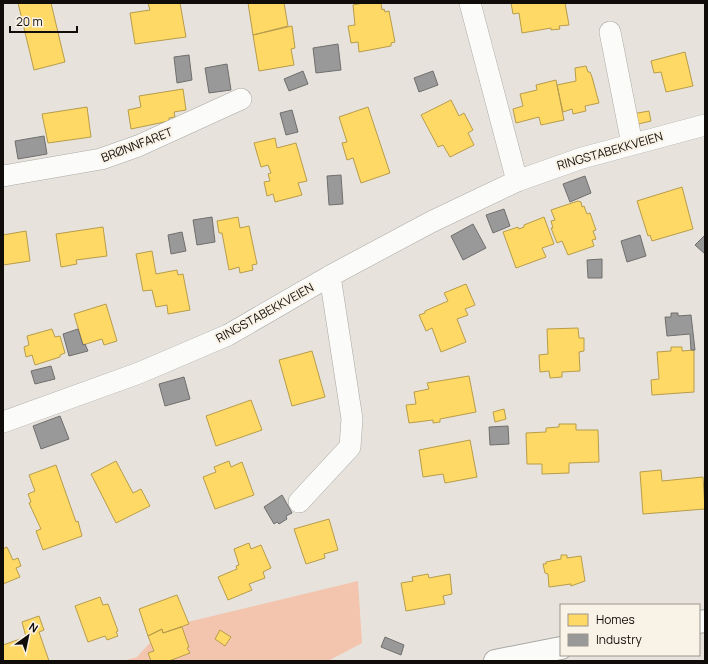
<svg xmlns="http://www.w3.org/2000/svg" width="708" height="664" font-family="Manrope,sans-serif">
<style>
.green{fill:#f3c5af}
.homes{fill:#ffd966;stroke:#b79c4a}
.industry{fill:#999;stroke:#706f6e}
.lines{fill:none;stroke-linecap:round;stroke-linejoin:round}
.minor-casing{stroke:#aba8a3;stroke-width:22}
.major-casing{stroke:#aba8a3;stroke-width:24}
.minor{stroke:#fbfbfa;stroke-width:21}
.major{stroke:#fbfbfa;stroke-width:22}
.labels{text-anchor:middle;stroke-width:4;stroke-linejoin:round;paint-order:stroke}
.street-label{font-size:12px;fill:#0f0c09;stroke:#f9f2e6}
</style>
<rect width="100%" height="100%" fill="#e7e3dc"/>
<path class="green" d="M358,581L362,643L328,661H123L137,657L163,628Z"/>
<path class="homes" d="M18,3H51L65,62L34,70Z
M148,3H180L186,37L135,44L130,13L150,10Z
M248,3H284L288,26L253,35Z
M364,3H381L382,10L384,9L385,12L389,11L395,42L391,43V46L359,52L358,42L351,43L348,26L355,25L353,5Z
M511,3H565L569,25L559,26L560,29L551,30V28L522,33L519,13L513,14Z
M292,26L295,48L291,49L294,65L259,71L253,35Z
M685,52L693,86L666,92L661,72L654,73L651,61Z
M586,66L588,72H590L592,77L599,103L585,106L586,111L573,114L572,109L563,112L557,85L576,81L575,68Z
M556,80L564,120L541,125L539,117L516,123L513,109L523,106L520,94L537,90L536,85Z
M183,89L186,110L174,112L175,117L169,118V121L131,129L128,110L141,107L139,96Z
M451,100L459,116L464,113L473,130L468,133L474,145L450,157L443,145L438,147L421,115Z
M87,107L91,137L48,143L42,114Z
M368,107L390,173L361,183L353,158L347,160L342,143L347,142L339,117Z
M649,111L651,121L634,125L632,114Z
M275,138L277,148L296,143L307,181L298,183L302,195L275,202L273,194L267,196L264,182L270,181L268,174L271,173L268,165L261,167L254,143Z
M682,187L693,229L652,241L650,235L648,236L637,201Z
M578,201L581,202L582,207L584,206L587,214L590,213L596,230L593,231L596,239L592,240L594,246L568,255L562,241L557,243L551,228H553L551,221L555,220L551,210Z
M238,217L240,228L249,226L257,264L252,265L253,270L240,273L239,267L229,270L222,233H219L217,221Z
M544,217L554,244L542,248L546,257L516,268L503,232L518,227L519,229L524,227V225Z
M103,227L107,256L76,260L77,264L61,267L56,234Z
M26,231L30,261L3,265V235Z
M152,251L156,274L177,270L178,275L183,274L190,310L168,314L167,305L156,307L152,290L143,291L136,254Z
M466,284L475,305L465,309L468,315L457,319L466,342L441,352L432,328L426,331L419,315L425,313V311L448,301L444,293Z
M106,304L117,341L104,345L102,339L83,345L74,314Z
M578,328L579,338H584V351L579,352L580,371L562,372V377L550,378L549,371L540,372L539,355L548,354L547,329Z
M52,329L55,337L60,336L65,353L60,355V357L35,365L32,355L26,357L24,347L29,345L27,336Z
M671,347H682V351L694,350V392L652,395L651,380L659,379L657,352L671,351Z
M312,351L325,397L292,406L279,360Z
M469,376L476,412L440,419V422L433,423V420L409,423L406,405L416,404L414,392L429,389L427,383Z
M251,400L262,430L216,446L206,416Z
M504,409L506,419L495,422L493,412Z
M559,424H576V430H598L599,462L569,463V473L542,474V464H527L526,433L546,432V428L559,427Z
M470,440L477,477L445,483L443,474L423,477L419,450Z
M116,461L133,493L141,489L150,506L116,523L91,474Z
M229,461L231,467L242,462L254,495L215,509L203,477L216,472L214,467Z
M56,465L76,522L78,521L82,536L43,550L36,531L41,529L29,503L31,502L28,494L35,491L29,475Z
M661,470L662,481L703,477L705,509L643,514L640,472Z
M329,519L338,550L324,554L325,558L306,564L294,529Z
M249,543L251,549L261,545L271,568L263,572L265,578L249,584L252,590L228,600L218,577L237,569L236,566L239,565L234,549Z
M7,547L13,560L18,558L21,566L16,568L20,577L3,584V549Z
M561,555H567V558L581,556L585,581L571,586V584L549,587L548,574L545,573L543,564H546V562L561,559Z
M428,574L429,578L450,574L452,594L443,596L445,604L406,611L401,583L413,581L412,577Z
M177,595L189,624L163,633L162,629L148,636L139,609Z
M100,597L103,605L108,604L118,631L116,632L118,636L107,640L105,636L88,642L75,606Z
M39,616L44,630L39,632L49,661H3V645L26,637L22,622Z
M182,627L189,647L187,648L190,653L169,661H151L148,653L154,651L148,636L162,629L163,633Z
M220,630L231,637L225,646L215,639Z"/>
<path class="industry" d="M338,44L341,70L316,73L313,48Z
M189,55L192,80L177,83L174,57Z
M227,64L231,90L209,93L205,68Z
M303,71L308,84L289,91L284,79Z
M433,71L438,85L419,92L414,78Z
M292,110L298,132L286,135L280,113Z
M44,136L47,154L18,159L15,141Z
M341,175L343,204L329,205L327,176Z
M585,176L591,193L570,202L563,184Z
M504,209L510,226L493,233L486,215Z
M212,217L215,242L197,245L193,220Z
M473,224L486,248L463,260L451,236Z
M182,232L186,251L171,254L168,235Z
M640,235L646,256L627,262L621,241Z
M705,235V254L695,245Z
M602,259V278H588L587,260Z
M671,313H678V316L691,315L695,350H691L690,334L667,336L665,317H671Z
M78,329L83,345L85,344L88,351L69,356L63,334Z
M51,366L55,379L35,384L31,371Z
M184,377L190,399L165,406L159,384Z
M60,416L69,439L41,449L33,426Z
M508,426L509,444L490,445L489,427Z
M282,495L292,513L286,516L287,519L279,524L277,522L274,524L264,507Z
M385,637L404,645L401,655L381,647Z"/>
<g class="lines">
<defs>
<path id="minor" d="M470,3L517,181
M610,32L632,144
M3,176L101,159L138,146L241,99
M3,422L139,373L228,335L330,276L431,222L517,181L582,158L705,125
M299,502L350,447L352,419L330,276"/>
<path id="major" d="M699,622L705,621
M495,661L561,648"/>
</defs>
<use href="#minor" class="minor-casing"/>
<use href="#major" class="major-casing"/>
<use href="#minor" class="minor"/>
<use href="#major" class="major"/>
</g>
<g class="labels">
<g class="street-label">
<text transform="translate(137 145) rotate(-21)" y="4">BRØNNFARET</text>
<text transform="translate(610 151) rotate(-16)" y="4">RINGSTABEKKVEIEN</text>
<text transform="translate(265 313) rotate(-29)" y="4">RINGSTABEKKVEIEN</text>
</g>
</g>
<rect width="708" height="664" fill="none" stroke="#0f0c09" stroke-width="8"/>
<rect x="560" y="604" width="140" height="52" fill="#f9f2e6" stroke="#9b968e"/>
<rect x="568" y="614" width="20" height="12" fill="#ffd966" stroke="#9b968e"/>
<text x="596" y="624" font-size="12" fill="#0f0c09">Homes</text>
<rect x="568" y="634" width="20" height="12" fill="#999999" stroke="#9b968e"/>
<text x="596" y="644" font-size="12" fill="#0f0c09">Industry</text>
<g transform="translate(28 636) rotate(33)" stroke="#f9f2e6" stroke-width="3" paint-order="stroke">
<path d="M0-3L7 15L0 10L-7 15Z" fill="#0f0c09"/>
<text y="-6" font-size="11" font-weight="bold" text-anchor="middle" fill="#0f0c09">N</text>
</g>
<path d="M10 26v6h67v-6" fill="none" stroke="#0f0c09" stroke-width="2"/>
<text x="16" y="26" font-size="12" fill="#0f0c09" stroke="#f9f2e6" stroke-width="3" paint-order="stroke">20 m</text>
</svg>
